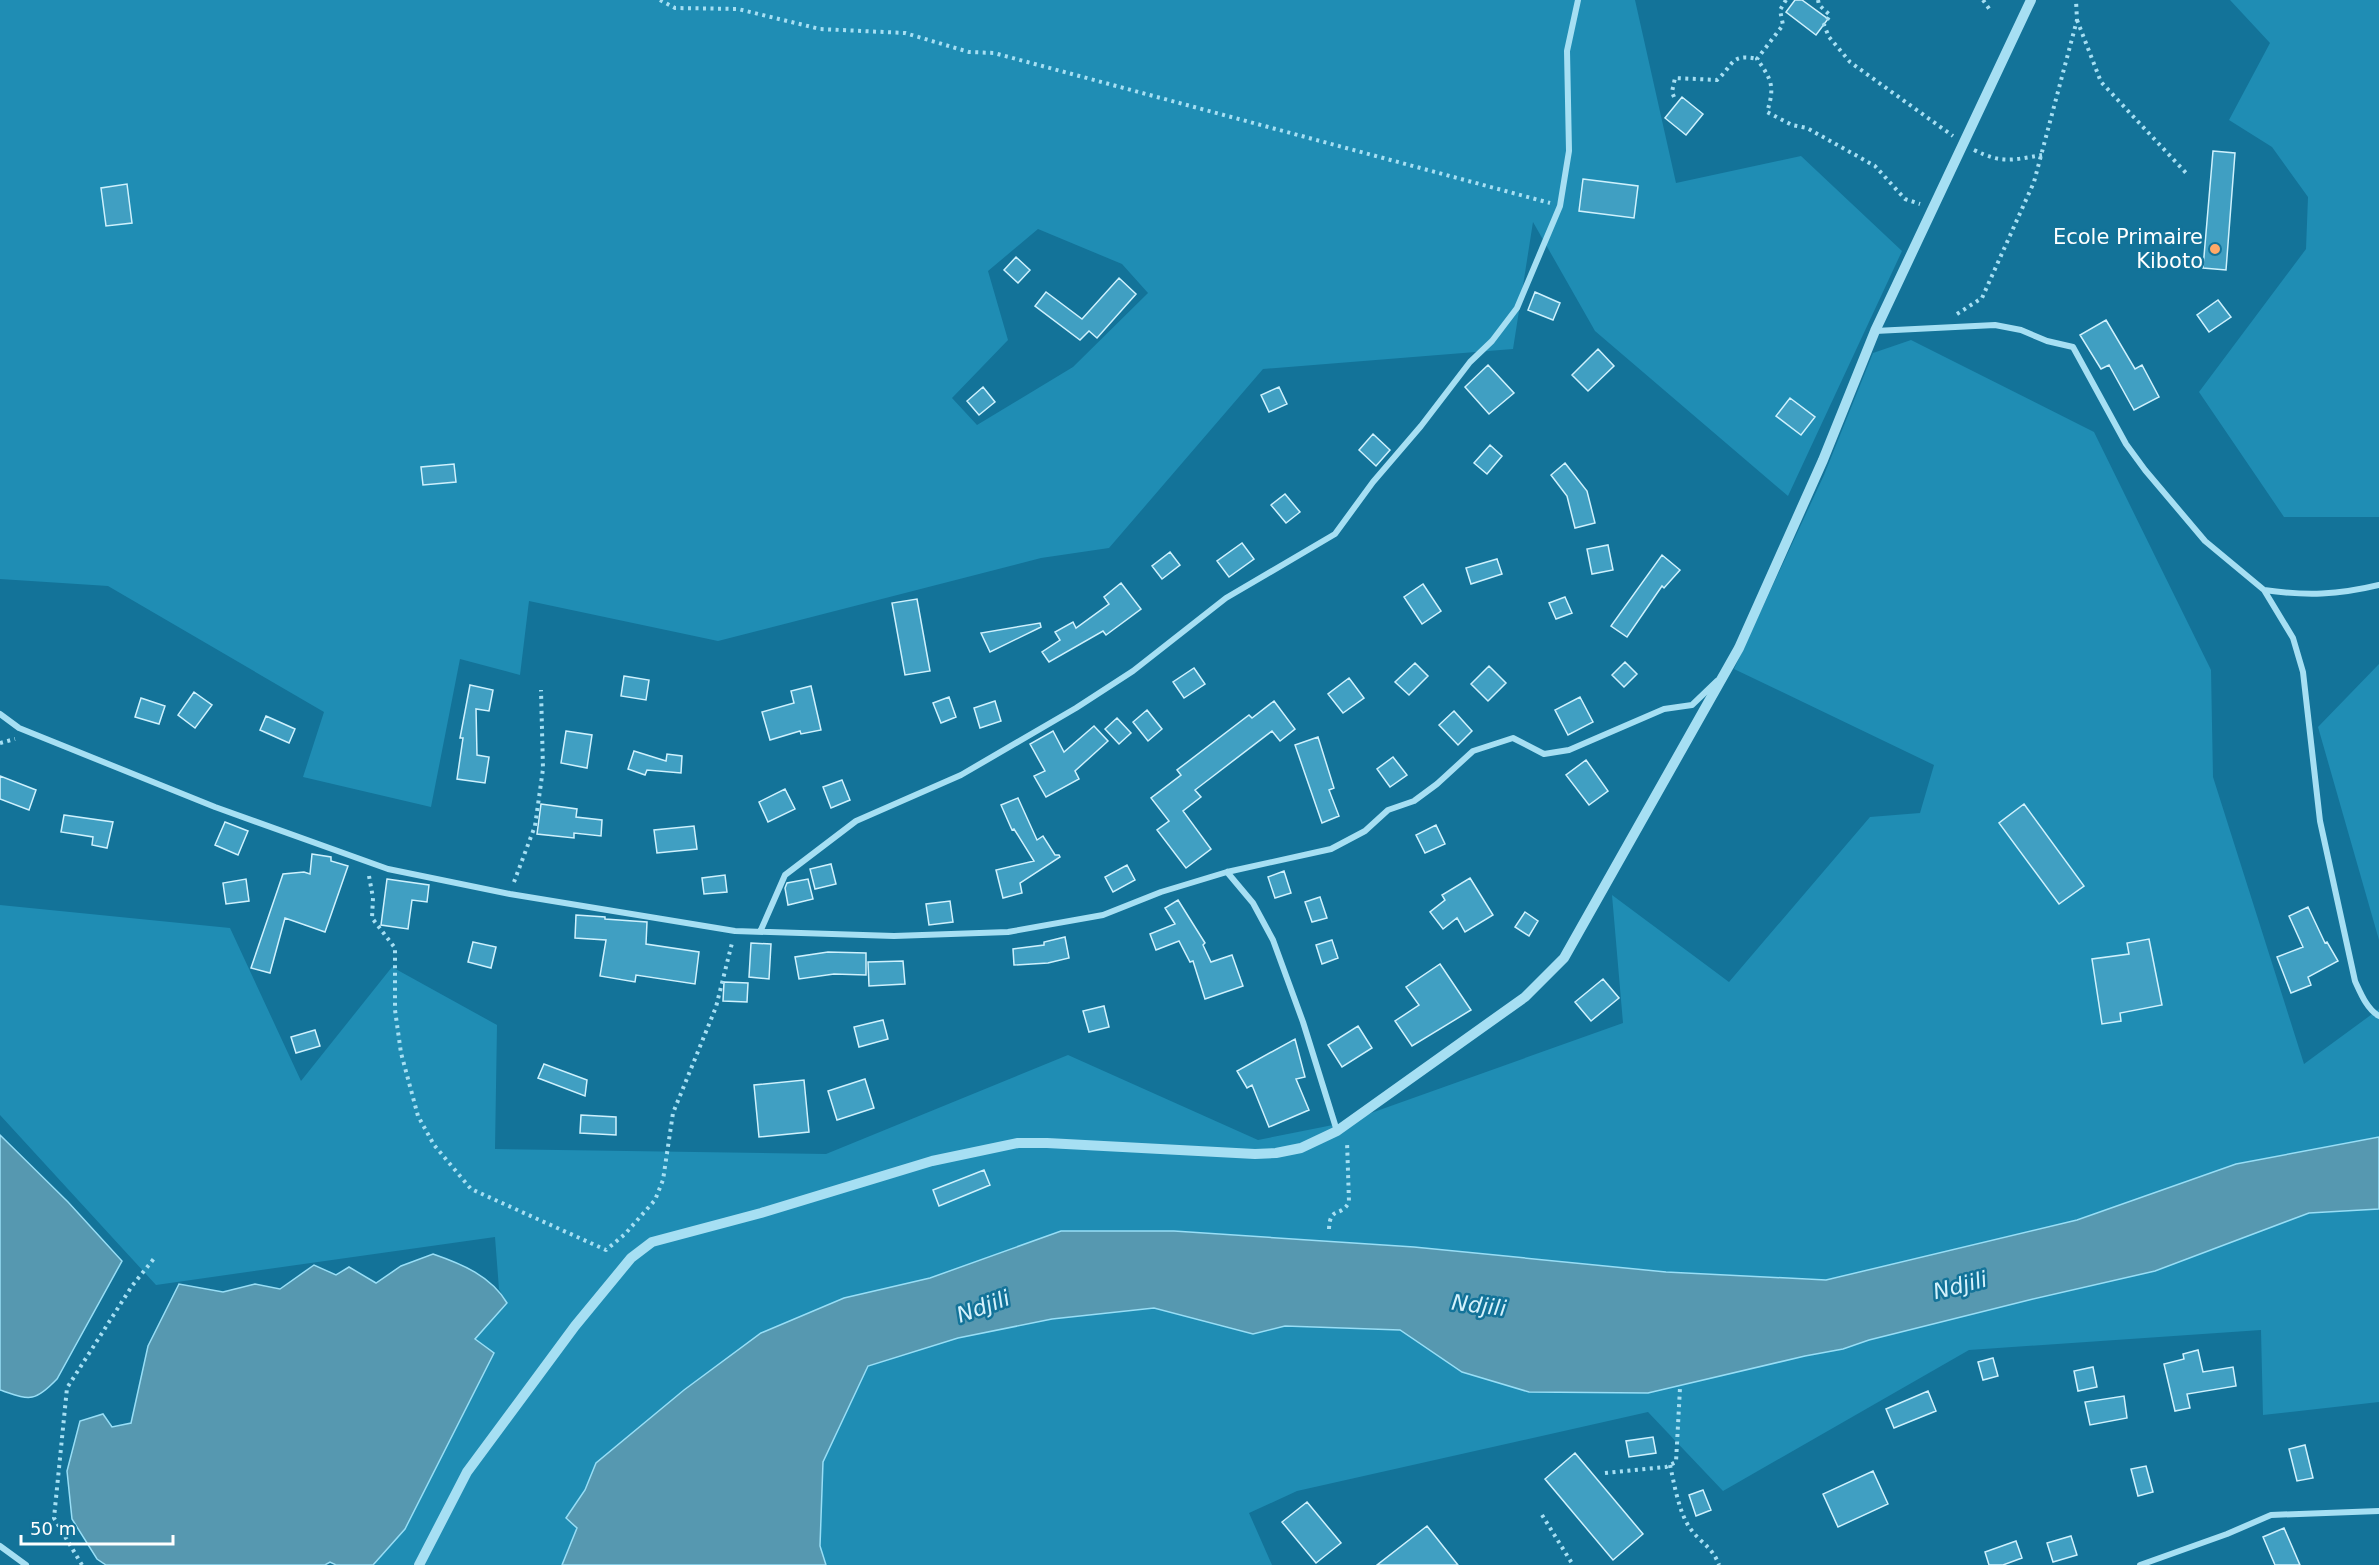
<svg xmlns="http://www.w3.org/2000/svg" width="2379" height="1565" font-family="'DejaVu Sans',sans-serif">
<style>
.green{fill:#1f8db4;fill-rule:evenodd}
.water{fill:#5698b0;stroke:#98def6;stroke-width:1.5}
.building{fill:#409fc2;stroke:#cef1fd;stroke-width:1.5}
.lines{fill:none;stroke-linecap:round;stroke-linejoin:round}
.path{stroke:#a6dff3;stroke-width:4;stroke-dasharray:3 4.5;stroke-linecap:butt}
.minor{stroke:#a6dff3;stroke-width:6}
.tertiary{stroke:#a6dff3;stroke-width:10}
.poi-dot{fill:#ffa968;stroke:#137399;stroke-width:2}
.labels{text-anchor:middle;stroke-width:5;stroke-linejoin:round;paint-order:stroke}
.poi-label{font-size:21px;fill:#fff;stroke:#137399;text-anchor:end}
.water-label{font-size:22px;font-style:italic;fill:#d5f2fc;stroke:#137399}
</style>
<rect width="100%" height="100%" fill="#137399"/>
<path class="green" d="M0,0H1635L1676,183L1801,156L1902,251L1788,496L1595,331L1533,222L1513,349L1263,369L1109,548L1041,558L718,641L529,601L520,675L460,659L431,807L303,777L324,712L108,586L0,579ZM1038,229L1122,264L1148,293L1073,367L977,425L952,398L1008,340L988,271Z
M2230,0H2379V517H2284L2199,392L2306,249L2308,197L2272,147L2229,120L2270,43Z
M1911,340L2094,432L2211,670L2213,777L2304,1064L2379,1009V1137L2236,1164L2077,1220L1826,1280L1666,1272L1414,1247L1174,1231H1061L930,1278L844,1298L761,1333L684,1390L596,1463L585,1490L566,1518L577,1528L562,1565H373L405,1529L494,1353L475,1339L507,1303L499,1289L495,1237L156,1285L0,1115V905L230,928L301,1081L392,967L497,1025L495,1149L826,1154L1068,1055L1258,1140L1343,1123L1623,1023L1612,895L1729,982L1870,817L1920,813L1934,765L1734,669L1824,475L1873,353Z
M2379,664V940L2318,727Z
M2379,1209V1402L2263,1415L2261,1330L1969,1350L1723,1491L1648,1412L1297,1491L1249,1513L1272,1565H826L820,1546L823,1462L868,1366L958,1338L1052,1319L1154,1308L1253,1334L1285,1326L1400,1330L1462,1372L1805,1356L1843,1349L1869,1340L2029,1300L2155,1271L2309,1213Z"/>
<path class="water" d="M0,1135L68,1202L122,1261L57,1379C34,1403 30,1400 0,1390Z
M2379,1137V1209L2309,1213L2155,1271L2029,1300L1869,1340L1843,1349L1805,1356L1648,1393L1529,1392L1462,1372L1400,1330L1285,1326L1253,1334L1154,1308L1052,1319L958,1338L868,1366L823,1462L820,1546L826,1565H562L577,1528L566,1518L585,1490L596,1463L684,1390L761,1333L844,1298L930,1278L1061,1231H1174L1414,1247L1666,1272L1826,1280L2077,1220L2236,1164Z
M433,1254C462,1264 491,1276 507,1303L475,1339L494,1353L405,1529L373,1565H336L330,1562L325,1565H106L97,1559L72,1519L67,1471L80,1421L103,1414L112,1427L131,1423L148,1346L179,1284L223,1292L255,1284L280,1289L314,1265L336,1275L349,1267L376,1283L401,1266Z"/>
<path class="building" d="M1795,0H1802L1828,19L1816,35L1786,12Z
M1682,97L1703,114L1686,135L1665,118Z
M2213,151L2235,153L2226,270L2203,268Z
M1583,179L1638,186L1634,218L1579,211Z
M127,184L132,223L106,226L101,188Z
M1016,257L1030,270L1018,283L1004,270Z
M1119,278L1136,294L1097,338L1089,331L1080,340L1035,306L1046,292L1082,319Z
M1535,292L1560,303L1553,320L1528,310Z
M2218,300L2231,317L2209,332L2197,315Z
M2106,320L2135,369L2142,365L2159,397L2134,410L2109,365L2101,369L2080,335Z
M1598,349L1614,366L1588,391L1572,375Z
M1488,365L1514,393L1489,414L1465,387Z
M983,387L995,402L979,415L967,401Z
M1279,387L1287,404L1269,412L1261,395Z
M1790,398L1815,417L1801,435L1776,416Z
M1373,434L1390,450L1376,466L1359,450Z
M1490,445L1502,456L1487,474L1474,463Z
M1565,463L1587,491L1595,523L1575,528L1567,496L1551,475Z
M454,464L456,482L423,485L421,467Z
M1285,494L1300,512L1286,523L1271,505Z
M1242,543L1254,559L1229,577L1217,561Z
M1608,545L1613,570L1592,574L1587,549Z
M1170,552L1180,565L1162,579L1152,566Z
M1662,555L1680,570L1664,588L1662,586L1627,637L1611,626Z
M1497,559L1502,574L1471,584L1466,568Z
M1121,583L1141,609L1106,635L1103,631L1049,662L1042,652L1060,640L1055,632L1073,622L1076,628L1109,604L1104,597Z
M1423,584L1441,611L1422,624L1404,597Z
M1565,597L1572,613L1556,619L1549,603Z
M917,599L930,671L905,675L892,603Z
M1040,623L1041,627L990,652L981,633Z
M1625,662L1637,674L1624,687L1612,675Z
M1415,663L1428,676L1409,695L1395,682Z
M1489,666L1506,683L1488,701L1471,684Z
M1194,668L1205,684L1184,698L1173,682Z
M624,676L649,680L646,700L621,696Z
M1349,678L1364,698L1343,713L1328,694Z
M470,685L493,690L489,711L476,709L477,755L489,757L485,783L457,779L463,738H460Z
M811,686L821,730L801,734L800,731L770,740L762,712L794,703L791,691Z
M194,692L212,705L195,728L178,715Z
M949,697L956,717L941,723L933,703Z
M1580,697L1593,722L1568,735L1555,710Z
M141,698L165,706L159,724L135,717Z
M995,701L1001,721L980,728L974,708Z
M1274,701L1295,729L1280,741L1272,731L1195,790L1201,797L1183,811L1211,849L1186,868L1157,830L1169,821L1151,798L1181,775L1177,770L1249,715L1252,718Z
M1147,710L1162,729L1148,741L1133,722Z
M1454,711L1472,731L1458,745L1439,725Z
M266,716L295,729L289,743L260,730Z
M1117,718L1131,733L1119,744L1105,729Z
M1094,726L1108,741L1075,771L1079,779L1046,797L1034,776L1045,771L1030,744L1053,731L1064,752Z
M566,731L592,735L587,768L561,763Z
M1318,737L1334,788L1329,790L1339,816L1322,823L1295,745Z
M634,751L666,761L667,754L682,756L681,773L647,770L645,775L628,769Z
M1393,757L1407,775L1390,787L1377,769Z
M1586,760L1608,791L1589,805L1566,775Z
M0,776L36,790L29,810L0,799Z
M842,780L850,800L831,808L823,787Z
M785,789L795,809L768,822L759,802Z
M1018,798L1037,840L1043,836L1055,855H1059L1060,857L1020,883L1022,893L1003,898L996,870L1034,861L1014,829L1012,830L1001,805Z
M541,804L577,809L576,817L602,820L601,836L574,833V838L537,834Z
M2024,804L2084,886L2059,904L1999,823Z
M64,815L113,822L107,848L92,845L93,837L61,832Z
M225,822L248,831L238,855L215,845Z
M1436,825L1445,844L1425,853L1416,835Z
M694,826L697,849L657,853L654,830Z
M312,854L331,857V861L348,866L325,932L285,918L270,973L251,968L283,874L304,872L310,874Z
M831,864L836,884L815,889L810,869Z
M1127,865L1135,880L1113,892L1105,877Z
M1284,871L1291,893L1275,898L1268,877Z
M725,875L727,892L704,894L702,878Z
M1470,878L1493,915L1465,932L1457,918L1443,929L1430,912L1445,900L1442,895Z
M246,879L249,901L226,904L223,883Z
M387,879L429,885L427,902L412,900L408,929L381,925Z
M808,879L813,899L788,905L785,888L787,883Z
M1320,897L1327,918L1312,922L1305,902Z
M1178,900L1205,943L1203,945L1211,962L1232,955L1243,986L1205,999L1193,961L1190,962L1179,941L1156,950L1150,934L1175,924L1165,908Z
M950,901L953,922L929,925L926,904Z
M2308,907L2325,943L2327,942L2338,961L2308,977L2311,985L2291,993L2277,957L2303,947L2289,916Z
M1525,912L1538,921L1529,936L1515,927Z
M576,915L605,917V919L647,922L646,944L699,952L695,984L636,975L635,982L600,976L606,940L575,938Z
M1065,937L1069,958L1048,963L1014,965L1013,949L1044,945V942Z
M2149,939L2162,1005L2120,1013L2121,1021L2102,1024L2092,959L2129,954L2127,943Z
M1332,940L1338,958L1322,964L1316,945Z
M473,942L496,947L491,968L468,962Z
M751,943L771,944L769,979L749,977Z
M828,952L866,953V975L834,974L799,979L795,957Z
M903,961L905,984L869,986L868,962Z
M1440,964L1471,1010L1412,1046L1395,1021L1419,1005L1406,987Z
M1603,979L1619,998L1591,1021L1575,1002Z
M724,982L748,983L747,1002L723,1001Z
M1104,1006L1109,1027L1089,1032L1083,1011Z
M883,1020L888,1039L859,1047L854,1027Z
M1358,1026L1372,1048L1342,1067L1328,1045Z
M315,1030L320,1046L296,1053L291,1037Z
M1295,1039L1305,1077L1296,1079L1309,1110L1269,1127L1252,1085L1247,1088L1237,1071Z
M544,1064L587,1080L585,1096L538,1078Z
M865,1079L874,1108L837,1120L828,1091Z
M804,1080L809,1132L759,1137L754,1085Z
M581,1115L616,1117V1135L580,1133Z
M984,1170L990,1185L939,1206L933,1190Z
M2198,1350L2203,1372L2233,1367L2236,1386L2187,1394L2190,1408L2175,1411L2164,1364L2184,1359L2183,1354Z
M1993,1358L1998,1376L1983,1380L1978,1362Z
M2093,1367L2097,1387L2078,1391L2074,1371Z
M1928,1391L1936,1411L1894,1428L1886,1409Z
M2124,1396L2127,1418L2090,1425L2085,1402Z
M1653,1437L1656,1453L1629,1457L1626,1441Z
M2305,1445L2313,1478L2297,1481L2289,1449Z
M1575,1453L1643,1534L1613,1560L1545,1479Z
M2146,1466L2153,1492L2138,1496L2131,1469Z
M1873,1471L1888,1504L1838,1527L1823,1494Z
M1703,1490L1711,1510L1696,1516L1689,1495Z
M1307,1502L1341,1543L1316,1563L1282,1522Z
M1427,1526L1458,1565H1377Z
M2284,1528L2300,1565H2275L2263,1537Z
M2071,1536L2077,1555L2053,1562L2047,1543Z
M2016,1541L2022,1558L2003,1565H1989L1985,1552Z"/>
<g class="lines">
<path class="path" d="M660,0L675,8L738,9L820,29L905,33L969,52L994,53L1550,203
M1786,0L1780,10L1783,25L1757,59C1772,80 1775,87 1767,112L1792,125L1807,128L1875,166L1905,199L1920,204
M1818,0L1819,5L1830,15L1824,25L1829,37L1850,62L1953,136
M1983,0L1990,10
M2077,20L2101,82L2187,174
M1674,97L1672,92L1675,78L1717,80C1734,65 1730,53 1757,59
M1974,150C2003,164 2011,160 2042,155
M1957,314L1982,298L2034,182L2077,20L2076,0
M0,743L15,739
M369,876L373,898L372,918L395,948V1010L401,1053L418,1116L434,1145L471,1189L606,1250L625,1234L655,1200L663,1180L673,1113L716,1007L732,943
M514,882L535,826L543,769L541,690
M1329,1229C1330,1205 1341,1218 1349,1202L1347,1141
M1670,1465C1674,1483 1679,1513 1690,1528C1700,1543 1712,1546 1719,1565
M1605,1473L1666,1467L1676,1462L1680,1388
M1542,1515L1573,1565
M82,1565L54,1518L67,1388L132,1286L156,1256"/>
<path class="minor" d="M1875,331L1995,325L2021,330L2047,341L2073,347L2126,444L2145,470L2205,541L2264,590L2293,638L2303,672L2320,821L2355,981C2361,994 2367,1009 2379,1016
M2264,590C2306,596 2338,595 2379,585
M0,714L19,728L215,807L388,869L510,894L735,931L894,936L1008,932L1103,915L1161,892L1227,872L1331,849L1365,831L1388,810L1414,801L1437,784L1473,751L1513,738L1544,754L1569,750L1664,709L1692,705L1717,681
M1227,872L1253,903L1273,940L1303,1022L1337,1131
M760,932L785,875L856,821L961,775L1076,708L1133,671L1226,598L1335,534L1373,482L1421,426L1470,362L1492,341L1517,308L1560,206L1569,151L1567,51L1578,0
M0,1546L26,1565
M2140,1565L2227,1534L2271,1515L2379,1511"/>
<path class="tertiary" d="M419,1565L467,1472L575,1326L631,1258L652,1242L761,1213L932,1161L1018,1143H1047L1255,1154L1276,1153L1301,1148L1337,1131L1525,997L1564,958L1739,648L1823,460L1875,331L2031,0"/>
</g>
<circle class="poi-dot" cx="2215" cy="249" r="6"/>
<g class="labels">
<g class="poi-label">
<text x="2203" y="244">Ecole Primaire<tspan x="2203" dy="24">Kiboto</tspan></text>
</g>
<g class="water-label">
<text transform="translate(1960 1285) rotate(-14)" y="8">Ndjili</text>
<text transform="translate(1479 1305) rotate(7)" y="8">Ndjili</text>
<text transform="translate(983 1306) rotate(-20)" y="8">Ndjili</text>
</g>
</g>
<path d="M21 1535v9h152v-9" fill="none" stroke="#ffffff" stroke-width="3"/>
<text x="30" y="1535" font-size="18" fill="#ffffff" stroke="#137399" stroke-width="4.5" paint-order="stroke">50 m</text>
</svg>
